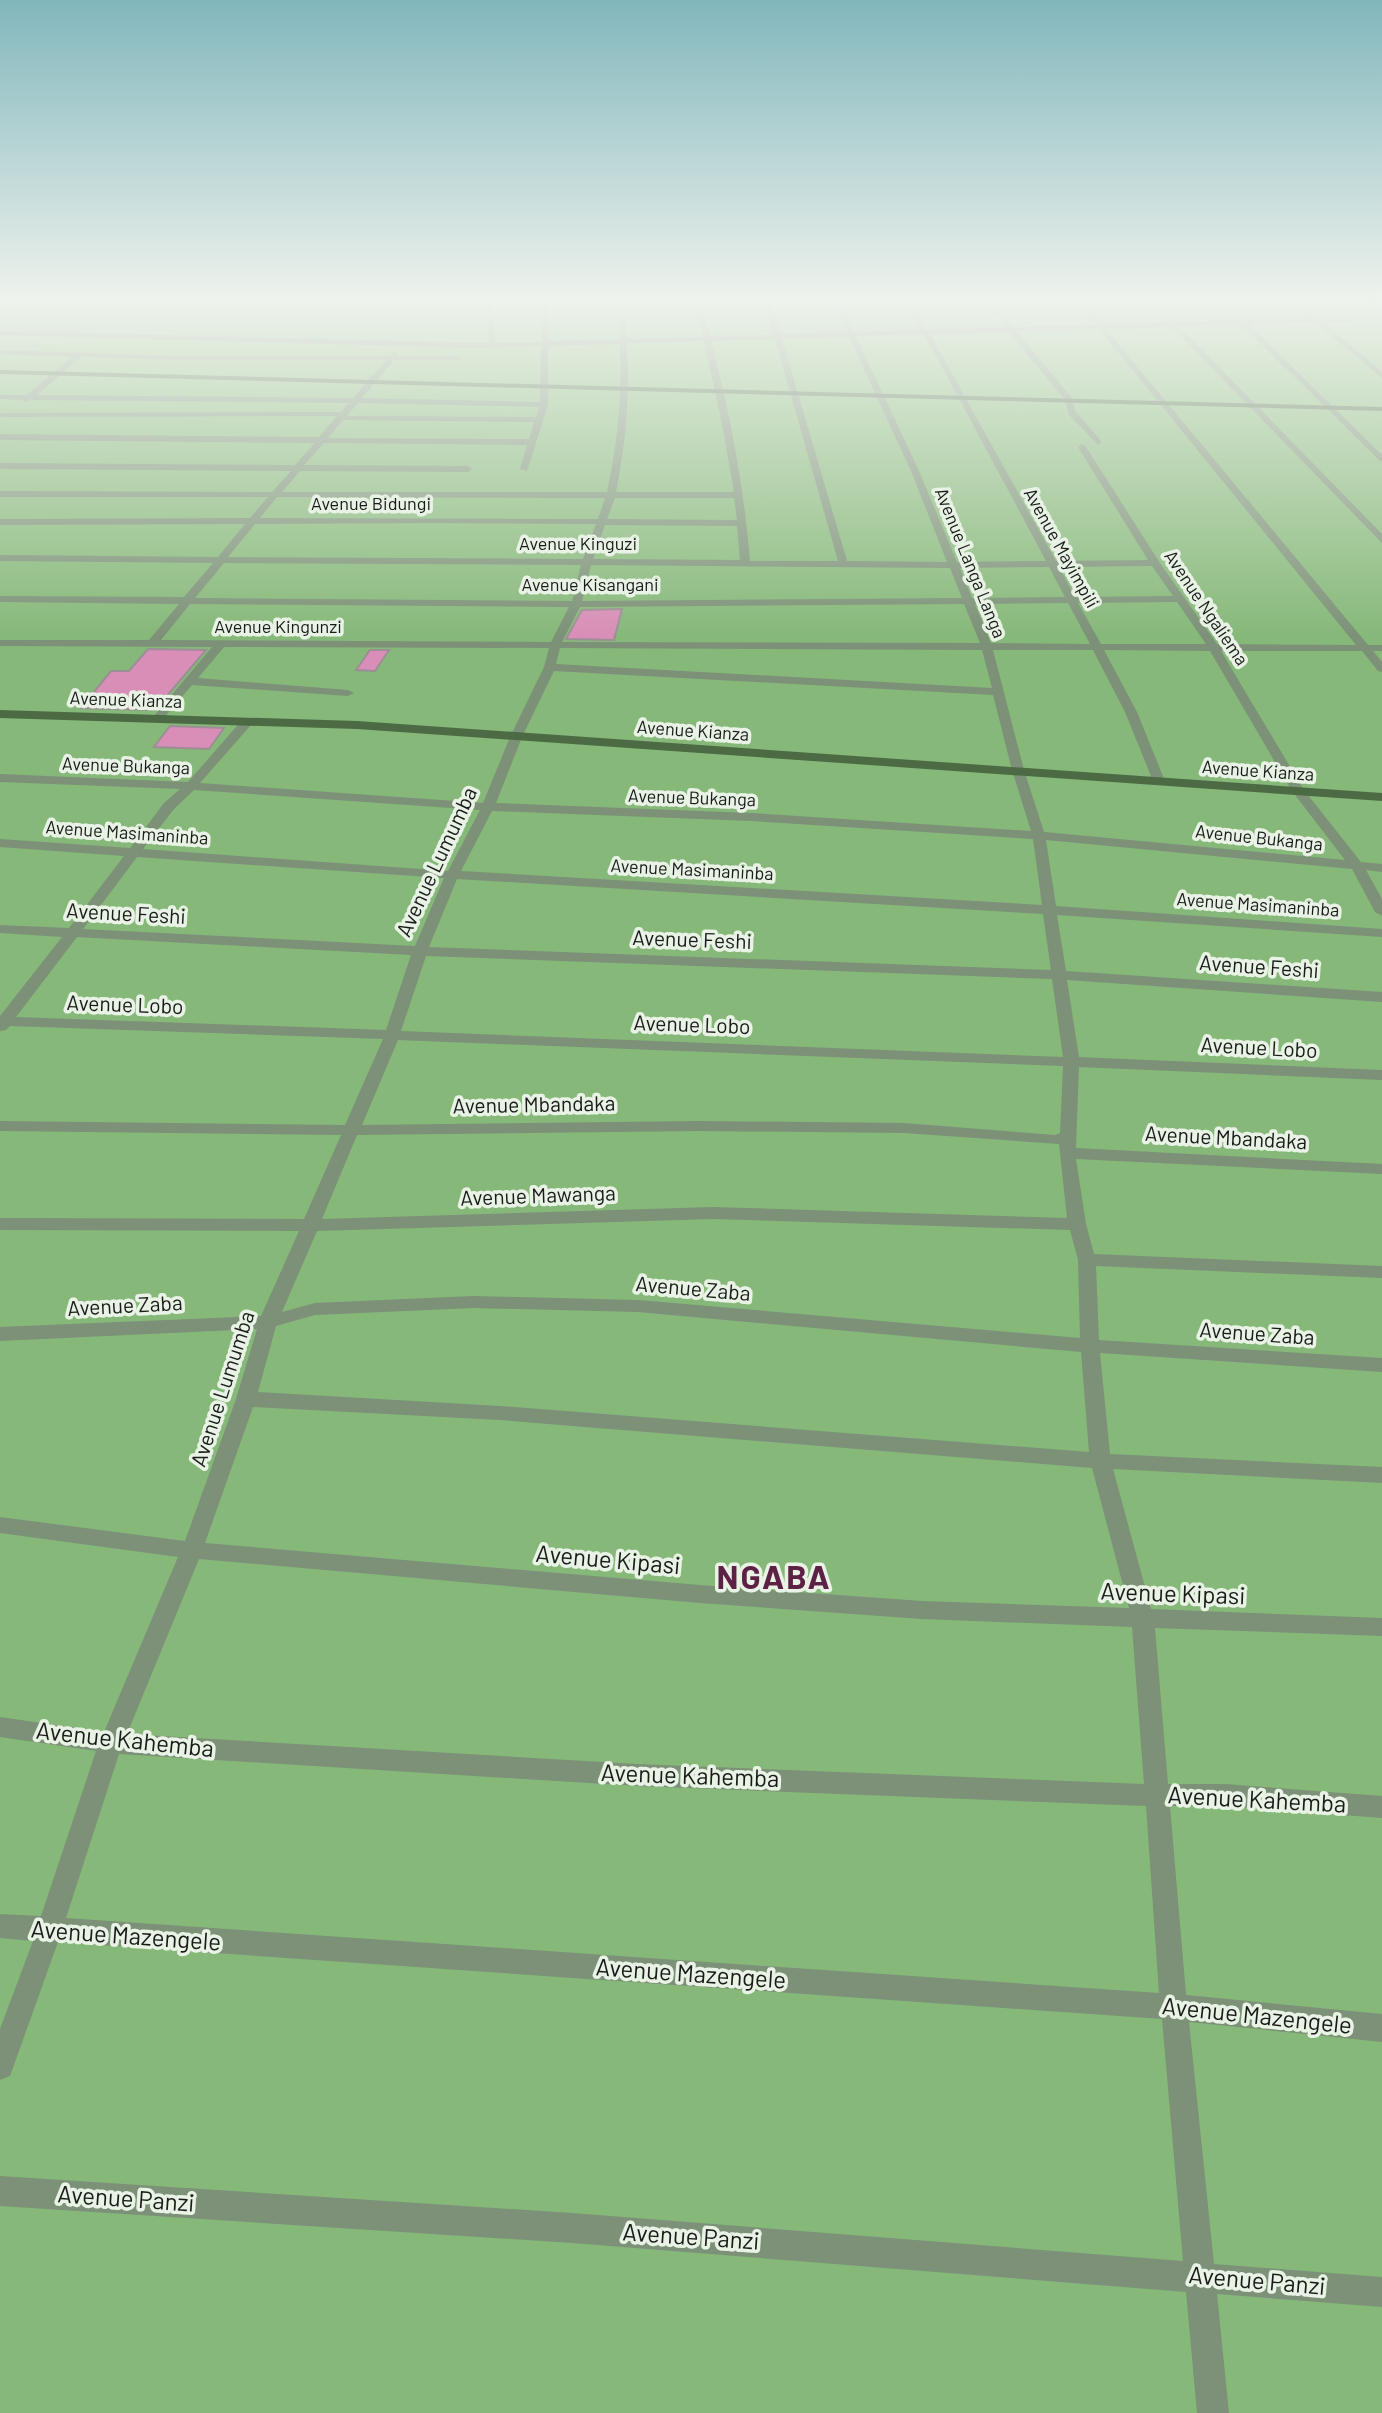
<svg xmlns="http://www.w3.org/2000/svg" width="1382" height="2413" font-family="Barlow,sans-serif">
<style>
.water{fill:#86b879}
.building{fill:#d88eb6;stroke:#9c8e95;stroke-width:2}
.lines{fill:none;stroke-linecap:round;stroke-linejoin:round}
.street{fill:#7c9177;fill-rule:evenodd}
.secondary{fill:#4c6b44;fill-rule:evenodd}
.labels{text-anchor:middle;stroke-width:7;stroke-linejoin:round;paint-order:stroke}
.far-street-label{font-size:18px;fill:#181b17;stroke:#e8f2e5}
.street-label{font-size:21px;fill:#181b17;stroke:#e8f2e5}
.near-street-label{font-size:24px;fill:#181b17;stroke:#e8f2e5}
.near-district-label{font-size:33px;font-weight:bold;letter-spacing:2px;fill:#5e2146;stroke:#e8f2e5}
</style>
<rect width="100%" height="100%" fill="#dbe5d8"/>
<path class="water" d="M0,299H1382V2413H0Z"/>
<path class="building" d="M622,609L614,640L566,639L582,610Z
M148,649L206,650L155,710L81,708L111,671H129Z
M370,650H389L375,671L356,670Z
M170,726L224,728L209,749L154,747Z"/>
<g class="lines">
<path class="street" d="M485,299H491L496,343L541,342L542,299H548V341L620,339L618,299H624L627,339L703,337L693,299H699L710,336L773,335L763,299H769L781,334L847,332L832,299H839L854,332L920,330L902,299H909L927,330L1006,327L983,299H990L1013,327L1095,325L1075,299H1082L1103,324L1168,322L1146,299H1153L1175,322L1237,320L1216,299H1223L1244,320L1310,318L1289,299H1296L1318,318L1382,316V320L1323,322L1382,372V378L1315,322L1249,324L1382,455V463L1241,324L1179,326L1382,534V543L1172,327L1106,329L1368,645H1382V651H1373L1382,662V672L1378,671L1362,651H1221L1304,790L1361,862L1382,864V872L1366,870L1382,899V916L1375,912L1352,869L1046,840L1056,906L1382,929V937L1057,915L1066,971L1382,992V1002L1067,980L1079,1057L1382,1070V1080L1079,1067L1076,1148L1382,1164V1174L1076,1159L1086,1224L1094,1254L1382,1266V1278L1096,1266L1099,1340L1382,1358V1372L1100,1353L1110,1454L1382,1467V1483L1113,1469L1151,1609L1382,1618V1636L1155,1628L1168,1784H1225L1382,1796V1818L1225,1806H1170L1186,1995L1382,2014V2042L1189,2022L1214,2264L1382,2277V2307L1217,2294L1229,2413H1197L1186,2292L572,2243L0,2206V2176L572,2213L1183,2261L1162,2019L58,1942L10,2076L0,2080V2029L33,1941L0,1938V1914L41,1916L96,1751L0,1737V1717L104,1732L178,1557L0,1533V1517L185,1541L236,1399L257,1329L0,1341V1327L261,1316L299,1231L0,1230V1218L304,1219L341,1135L0,1131V1121L345,1125L383,1039L10,1026L6,1030L0,1031V1016L62,937L0,933V925L69,928L124,856L0,847V839L130,848L164,803L180,789L0,782V774L188,782L243,719H251V725L200,783L483,803L510,737L544,667L549,648L224,647L198,678L348,690L354,693L348,696L192,685L162,720H154V716L212,647L0,646V640H149L179,604L0,602V596L184,597L213,563L0,561V555L218,557L245,524L0,525V519L250,518L268,497H0V491L272,492L291,471L0,469V463L295,465L315,443L0,440V434L319,437L337,416L0,417V413L341,412L349,403L31,400L26,402L22,400L0,399V395H27L72,357L0,354V350L177,356H389L395,352L398,356H458L461,360H394L362,398L540,402L541,346L471,348L0,335V331L489,343ZM1099,329L1356,645L1217,644L1160,563L1086,447L1082,444L1078,447L1148,560L1056,561L930,334L1009,332L1065,400L1069,415L1098,445L1102,442L1076,412L1072,398L1016,331ZM923,334L940,363L1046,561L957,562L919,471L856,336ZM849,337L911,471L947,562L847,561L782,339ZM775,339L838,561H750C744,487 730,413 711,341ZM704,341L723,429L734,492H616C626,442 630,395 627,343ZM620,344C622,395 618,442 607,492H282L300,471L468,472L472,469L468,466L304,465L324,443L527,445L520,469L527,471L548,405V346ZM81,357L177,360H386L353,398L37,395ZM358,403L539,407L536,417L347,416ZM343,420L534,422L529,439L328,438ZM277,497L605,498L598,519L260,518ZM615,498H734L737,520L607,519ZM432,523L596,524L583,559L228,557L255,524ZM605,525L737,526L740,560L593,559ZM224,563L581,565L572,601L195,598ZM591,565L950,568L962,598L582,601ZM1152,566L1173,596L1075,597L1059,567ZM1049,567L1065,597L972,598L960,568ZM1177,602L1206,644H1101L1078,603ZM1068,603L1090,644L991,643L975,604ZM190,604L569,607L551,642L161,640ZM964,604L980,643L562,642L580,607ZM560,648L982,650L992,688L556,664ZM993,650H1093L1125,712L1153,781L1159,785L1165,781L1137,712L1104,650L1210,651L1292,791L1345,860L1044,832L1024,770ZM554,671L993,695L1012,770L1031,831L751,813L496,803L522,737ZM194,790L480,810L448,871L143,849L174,809ZM492,811L751,821L1033,839L1042,905L461,871ZM137,857L444,878L415,946L83,929ZM457,879L1043,914L1051,970L429,947ZM77,937L411,955L386,1030L16,1017ZM426,956L1052,979L1063,1057L401,1031ZM398,1040L1063,1066L1060,1133L1055,1135L904,1123L699,1121L362,1125ZM699,1131L904,1133L1059,1144L1067,1218L713,1207L322,1219L357,1135ZM713,1219L1070,1230L1078,1260L1080,1338L638,1300L473,1296L315,1303L282,1312L317,1231ZM473,1308L638,1312L1081,1352L1089,1452L500,1406L258,1392L276,1326L315,1315ZM253,1407L500,1420L1092,1468L1129,1608L922,1601L700,1585L205,1543ZM199,1559L700,1603L922,1619L1132,1627L1144,1784L637,1764L127,1734ZM119,1754L637,1786L1146,1806L1159,1993L66,1918Z
M1364,299H1372L1382,307V312Z"/>
<path class="secondary" d="M0,370L1382,407V411L0,374Z
M0,710L357,721L1382,793V801L357,729L0,718Z"/>
</g>
<linearGradient id="sky" x2="0" y2="1"><stop stop-color="#81b6bc"/><stop offset="0.47" stop-color="#eff3ed"/><stop offset="1" stop-color="#eff3ed" stop-opacity="0"/></linearGradient>
<rect width="1382" height="637" fill="url(#sky)"/>
<g class="labels">
<g class="far-street-label">
<text x="371" y="510">Avenue Bidungi</text>
<text x="578" y="550">Avenue Kinguzi</text>
<text transform="translate(1061 548) rotate(61)" y="6">Avenue Mayimpili</text>
<text transform="translate(970 563) rotate(68)" y="6">Avenue Langa Langa</text>
<text x="590" y="591">Avenue Kisangani</text>
<text transform="translate(1206 608) rotate(56)" y="6">Avenue Ngaliema</text>
<text x="278" y="633">Avenue Kingunzi</text>
<text transform="translate(126 700) rotate(2)" y="6">Avenue Kianza</text>
<text transform="translate(693 731) rotate(4)" y="6">Avenue Kianza</text>
<text transform="translate(126 766) rotate(2)" y="6">Avenue Bukanga</text>
<text transform="translate(1258 771) rotate(4)" y="6">Avenue Kianza</text>
<text transform="translate(692 798) rotate(2)" y="6">Avenue Bukanga</text>
<text transform="translate(127 833) rotate(4)" y="6">Avenue Masimaninba</text>
<text transform="translate(1259 838) rotate(6)" y="6">Avenue Bukanga</text>
<text transform="translate(692 870) rotate(3)" y="6">Avenue Masimaninba</text>
<text transform="translate(1258 905) rotate(4)" y="6">Avenue Masimaninba</text>
</g>
<g class="street-label">
<text transform="translate(437 862) rotate(-65)" y="7">Avenue Lumumba</text>
<text transform="translate(126 914) rotate(3)" y="7">Avenue Feshi</text>
<text transform="translate(692 940) rotate(2)" y="7">Avenue Feshi</text>
<text transform="translate(1259 967) rotate(4)" y="7">Avenue Feshi</text>
<text transform="translate(125 1005) rotate(2)" y="7">Avenue Lobo</text>
<text transform="translate(692 1025) rotate(2)" y="7">Avenue Lobo</text>
<text transform="translate(1259 1048) rotate(3)" y="7">Avenue Lobo</text>
<text transform="translate(534 1105) rotate(-1)" y="7">Avenue Mbandaka</text>
<text transform="translate(1226 1138) rotate(3)" y="7">Avenue Mbandaka</text>
<text transform="translate(538 1196) rotate(-2)" y="7">Avenue Mawanga</text>
<text transform="translate(693 1289) rotate(5)" y="7">Avenue Zaba</text>
<text transform="translate(125 1306) rotate(-3)" y="7">Avenue Zaba</text>
<text transform="translate(1257 1334) rotate(4)" y="7">Avenue Zaba</text>
<text transform="translate(223 1389) rotate(-72)" y="7">Avenue Lumumba</text>
</g>
<g class="near-street-label">
<text transform="translate(608 1560) rotate(5)" y="8">Avenue Kipasi</text>
<text transform="translate(1173 1594) rotate(2)" y="8">Avenue Kipasi</text>
<text transform="translate(125 1740) rotate(6)" y="8">Avenue Kahemba</text>
<text transform="translate(690 1776) rotate(2)" y="8">Avenue Kahemba</text>
<text transform="translate(1257 1800) rotate(3)" y="8">Avenue Kahemba</text>
<text transform="translate(126 1936) rotate(4)" y="8">Avenue Mazengele</text>
<text transform="translate(691 1974) rotate(4)" y="8">Avenue Mazengele</text>
<text transform="translate(1257 2016) rotate(6)" y="8">Avenue Mazengele</text>
<text transform="translate(126 2199) rotate(4)" y="8">Avenue Panzi</text>
<text transform="translate(691 2237) rotate(4)" y="8">Avenue Panzi</text>
<text transform="translate(1257 2281) rotate(5)" y="8">Avenue Panzi</text>
</g>
<g class="near-district-label">
<text x="774" y="1589">NGABA</text>
</g>
</g>
</svg>
